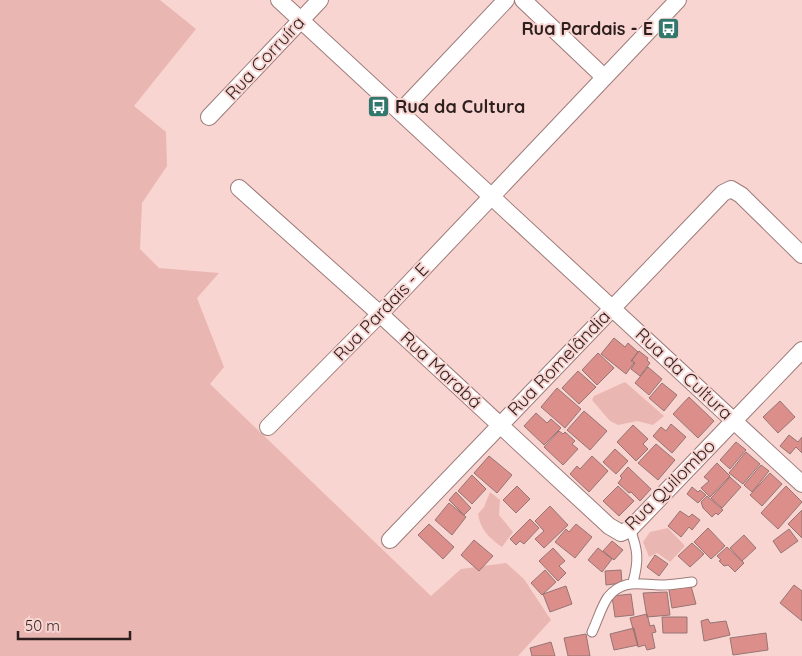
<svg xmlns="http://www.w3.org/2000/svg" width="802" height="656" font-family="Quicksand,sans-serif">
<style>
.green{fill:#eab6b2}
.building{fill:#dc8f8a;stroke:#957573}
.lines{fill:none;stroke-linecap:round;stroke-linejoin:round}
.lane-casing{stroke:#9c7b79;stroke-width:11}
.street-casing{stroke:#9c7b79;stroke-width:18}
.lane{stroke:#fff;stroke-width:9}
.street{stroke:#fff;stroke-width:16}
.labels{text-anchor:middle;stroke-width:4;stroke-linejoin:round;paint-order:stroke}
.poi-label{font-size:18px;font-weight:bold;fill:#2c1f1e;stroke:#f9d5d2;text-anchor:end}
.street-label{font-size:18px;fill:#2c1f1e;stroke:#f9d5d2}
</style>
<rect width="100%" height="100%" fill="#f9d5d2"/>
<path class="green" d="M0,0H160L196,29L134,106L166,132L167,166L142,203L140,249L159,268L219,273L197,298L224,367L210,384L431,596L461,569L506,563L524,579L551,620L518,656H0Z
M625,382L664,416L653,425L637,421L618,425L610,421L592,400L594,396Z
M490,492L500,500L499,515L513,532L502,547C490,539 480,529 478,514L484,507Z
M668,528L685,546L670,562L657,553L649,557L643,542L650,532Z"/>
<path class="building" d="M614,338L625,347L628,343L638,352L631,361L634,363L626,374L601,354Z
M639,351L648,358L647,360L650,363L640,376L631,369L635,363L632,360Z
M598,353L614,368L597,385L582,370Z
M648,367L662,379L649,395L635,383Z
M578,371L596,387L579,404L562,388Z
M662,383L677,395L664,411L649,398Z
M557,388L581,409L565,428L541,407Z
M689,397L714,421L698,438L673,414Z
M780,401L795,417L778,433L763,417Z
M584,411L607,431L590,450L567,430Z
M536,413L547,423L551,419L561,428L544,445L524,426Z
M671,424L686,437L672,453L653,436L661,427L666,431Z
M633,425L648,439L643,444L648,449L636,461L617,442Z
M559,431L563,434L565,432L575,441L572,444L578,449L563,465L544,447Z
M789,435L798,442L802,437V453L796,447L790,454L780,446Z
M736,442L746,450L730,469L720,460Z
M656,444L675,460L658,480L638,463Z
M615,449L628,461L616,474L603,462Z
M746,452L760,464L743,484L729,473Z
M489,456L512,475L497,493L474,473Z
M592,456L608,471L589,492L570,474L577,466L580,469Z
M717,463L730,476L710,497L701,488L709,481L704,477Z
M761,465L769,471L752,492L744,485Z
M628,467L651,489L640,501L631,492L629,493L618,483L622,478L620,476Z
M770,473L782,484L762,506L750,495Z
M472,475L486,489L472,504L458,491Z
M730,477L741,487L722,508L711,498Z
M517,486L530,499L516,513L503,500Z
M618,486L634,501L619,516L603,501Z
M786,486L802,502L778,529L761,513Z
M692,487L698,492L700,490L706,495L698,503L687,494Z
M456,492L471,508L464,515L449,500Z
M707,496L723,510L718,515L716,513L712,517L703,508L701,502Z
M449,503L466,517L452,535L435,520Z
M550,506L568,525L544,548L535,539L544,531L535,521Z
M802,510V538L788,524Z
M680,511L689,517L692,514L700,520L692,530L689,527L681,537L668,526Z
M530,519L539,528L524,544L520,541L516,545L510,539Z
M429,524L454,547L443,559L418,535Z
M576,524L592,537L575,558L555,542L566,529L569,532Z
M708,528L725,546L711,559L694,542Z
M789,529L798,541L781,553L773,541Z
M744,535L756,548L742,561L730,548Z
M474,540L493,556L479,571L461,555Z
M612,541L623,550L614,560L603,551Z
M692,543L704,554L690,567L678,556Z
M727,547L744,563L735,572L728,565L724,566L719,561L721,560L717,556Z
M553,548L565,561L559,566L566,573L558,581L539,561Z
M598,548L612,559L602,572L588,560Z
M655,555L668,564L659,576L647,567Z
M545,570L556,582L542,595L531,583Z
M621,570L622,583L606,585L605,571Z
M794,585L802,591V621L780,603Z
M566,586L572,604L550,612L543,594Z
M691,586L696,604L672,608L669,590Z
M667,592L670,615L647,617L643,593Z
M631,594L634,615L615,617L612,596Z
M647,614L650,626L654,625L656,632L652,633L655,648L647,650L645,645L638,647L630,618Z
M662,617H687V633H663Z
M708,619L710,623L726,621L730,635L704,641L701,621Z
M634,628L638,645L614,650L610,634Z
M766,633L768,650L733,655L730,638Z
M586,634L590,656H568L564,638Z
M551,642L555,656H532L530,648Z"/>
<g class="lines">
<defs>
<path id="lane" d="M630,529C638,550 639,560 633,582
M592,632C597,622 601,607 608,597C624,578 640,585 661,585C672,585 682,583 692,582"/>
<path id="street" d="M279,0L802,484
M523,0L604,77
M400,112L506,0
M209,117L320,0
M239,188L380,314L609,526L621,533L630,529L802,350
M268,427L380,314L678,0
M390,540L723,193L731,189L741,195L802,255"/>
</defs>
<use href="#lane" class="lane-casing"/>
<use href="#street" class="street-casing"/>
<use href="#lane" class="lane"/>
<use href="#street" class="street"/>
</g>
<defs>
<symbol id="bus-square" viewBox="-11 -11 22 22"><rect x="-9" y="-9" width="18" height="18" rx="4" fill="#32776c" stroke="#f9d5d2"/><path d="M-5-6H5V4H4V6H2V4H-2V6H-4V4H-5ZM-3.5-4V0h7V-4ZM-3.5 1.2v1.5H-2V1.2ZM2 1.2v1.5H3.5V1.2Z" fill="#fff"/></symbol>
</defs>
<g fill-rule="evenodd">
<use href="#bus-square" x="656" y="16" width="25" height="25"/>
<use href="#bus-square" x="366" y="94" width="25" height="25"/>
</g>
<g class="labels">
<g class="poi-label">
<text x="653" y="35">Rua Pardais - E</text>
<text x="395" y="113" text-anchor="start">Rua da Cultura</text>
</g>
<g class="street-label">
<text transform="translate(265 58) rotate(-47)" y="6">Rua Corruíra</text>
<text transform="translate(381 312) rotate(-46)" y="6">Rua Pardais - E</text>
<text transform="translate(559 363) rotate(-46)" y="6">Rua Romelândia</text>
<text transform="translate(441 370) rotate(43)" y="6">Rua Marabá</text>
<text transform="translate(684 374) rotate(43)" y="6">Rua da Cultura</text>
<text transform="translate(670 485) rotate(-45)" y="6">Rua Quilombo</text>
</g>
</g>
<path d="M18 631v8h112v-8" fill="none" stroke="#2c1f1e" stroke-width="2.5"/>
<text x="25" y="631" font-size="15" fill="#2c1f1e" stroke="#f9d5d2" stroke-width="4" paint-order="stroke">50 m</text>
</svg>
